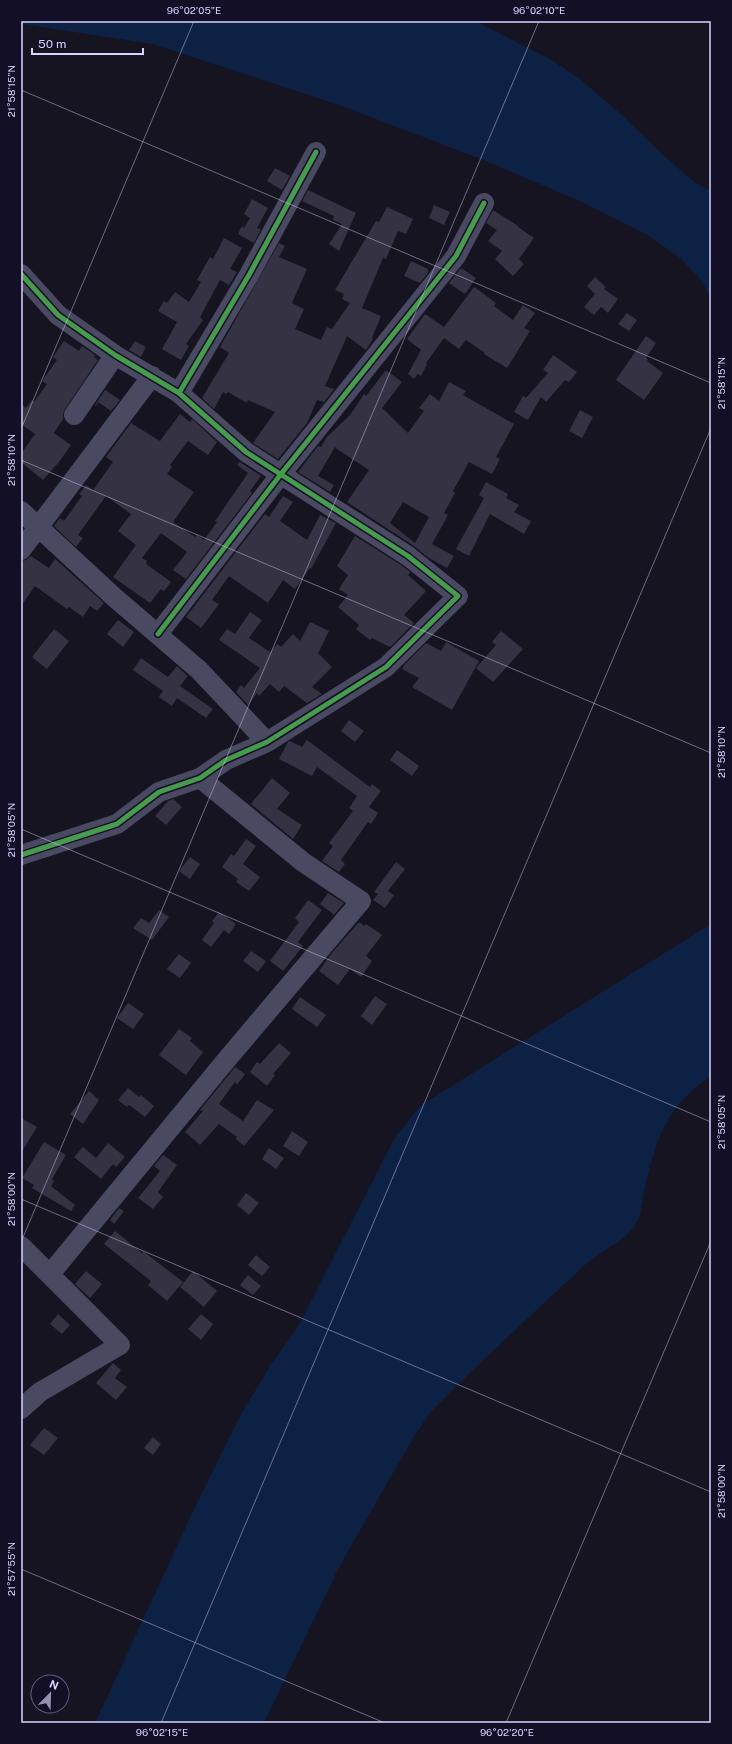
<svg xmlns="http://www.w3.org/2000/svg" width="732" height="1744" font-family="'Public Sans',sans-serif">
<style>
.water{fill:#0d2144}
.building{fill:#343243;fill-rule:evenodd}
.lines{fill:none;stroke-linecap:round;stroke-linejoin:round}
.minor{stroke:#4a4962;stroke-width:20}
.cycleway-casing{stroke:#130f26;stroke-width:8}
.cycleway{stroke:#469c4c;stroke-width:5}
.ticks{fill:none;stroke:#d9d4ff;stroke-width:1;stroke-opacity:0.45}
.neatline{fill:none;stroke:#d9d4ff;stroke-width:1.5}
.ticks-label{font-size:10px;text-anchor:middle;fill:#d9d4ff}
</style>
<rect width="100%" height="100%" fill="#161421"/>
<path class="water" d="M21,21H475L550,59L581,80L623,116L663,155L694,182L711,191V298L702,281L680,258L646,234L582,202L481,159L339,105L153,44L21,24Z
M711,924V1076C666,1107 657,1137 645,1187C642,1197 642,1211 638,1220C628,1241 601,1250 585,1265C532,1314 479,1363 429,1414L413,1438L339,1567L264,1723H95L197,1503L240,1416L272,1363L299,1325L394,1139L420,1106Z"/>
<path class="building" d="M275,168L290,176L282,190L267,181Z
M308,190L356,213L339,251L329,244L342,224L333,220L334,216L302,201Z
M252,199L268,208L257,228L261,229L254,243L238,234L242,226L244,228L250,218L244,214Z
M434,205L450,212L444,225L429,218Z
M387,207L413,219L406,234L398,231L386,259L383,258L362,308L381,316L372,338L373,339L366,350L347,336L325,386L334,389L333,391L324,402L317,400L307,423L278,459L253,443L275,412L248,400L247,403L228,392L226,394L223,392L214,409L202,398L229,353L220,347L279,243L285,246L279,257L307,269L292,303L304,309L295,329L321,340L327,327L332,329L350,303L342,299L344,294L335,290L376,221L379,222Z
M493,210L518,226V227L534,238L519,259L524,264L513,276L495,259L502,251L488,241L497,230L486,223Z
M224,238L242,248L230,269L237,272L229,285L220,280L200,317L203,320L186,344L189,346L181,360L162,349L177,322L158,311L164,301L167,303L175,292L189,302L201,282L197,280L210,257L213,259Z
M411,261L428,269V273L420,283L404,276Z
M461,268L476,278L465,294L449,283Z
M595,277L606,287L604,289L618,299L608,313L601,307L594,315L584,307L595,294L587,286Z
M474,287L496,303L494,306L513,320L523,305L535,313L524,328L530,331L507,368L484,354L485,353L466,340L459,349L444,338L426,363L427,364L421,376L418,374L414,379L408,374L421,350L407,339L425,314L444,327Z
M627,313L637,320L629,331L618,324Z
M646,336L656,343L646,358L648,359L647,361L663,373L644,400L616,380Z
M64,341L79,351L82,346L95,355L94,357L98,360L65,409L63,414V419L54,433L71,445L59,462L43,480L21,462V454L35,434L21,424V404L26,408L32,400L34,402L47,384L42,381L57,360L53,357Z
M135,341L146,347L141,357L129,350Z
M553,355L577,372L569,382L565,380L546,402L541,397L528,420L514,412L523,396L526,398L548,373L543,370Z
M386,370L402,382L382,408L408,433L424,411L419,408L430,394L439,401L449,382L466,391L463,395L514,424L496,457L500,459L492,474L469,462L453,491L455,493L444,513L448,515L432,544L454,556L447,568L429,558L414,546L347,502L369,470L337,449L335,447L318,476L334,485L330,492L298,472L318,446L321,447L327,437L350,415L364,394L366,396ZM403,502L429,517L415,543L390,523Z
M105,390L120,400L111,411L98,402L96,406L95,405Z
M580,410L593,417L582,438L569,431Z
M180,414L190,422L192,419L217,442L208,455L188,441L170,465L172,467L167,474L194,492L173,522L195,537L197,535L204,540L217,522L215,521L248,473L237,465L240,462L261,476L250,491L252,493L186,579L173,570L187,552L161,533L142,558L147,561L146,564L171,582L164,591L161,589L150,603L113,577L136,545L118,531L131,514L106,496L78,535L83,538L76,547L54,526L60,518L64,521L82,496L79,494L86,485L93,490L113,462L106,457L131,423L160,441Z
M486,482L508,494L506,498L519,505L514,512L531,521L524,534L490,514L469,556L456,549L484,498L479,495Z
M283,496L293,502L280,521L307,540L320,515L336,523L311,569L310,568L295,589L283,580L268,603L229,576L212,600L219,604L201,628L186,617L265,514L269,517Z
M355,536L401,565L410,572L408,575L426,591L404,615L414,623L390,647L372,638L370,640L356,629L359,625L338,607L348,595L339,589L348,575L337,566Z
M31,556L49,568L55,559L104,603L97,611L90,606L83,617L69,607L67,609L35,586L21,606V561L26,560Z
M250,612L262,620L249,638L270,652L278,644L281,647L293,634L300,641L310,622L329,631L318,653L332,667L312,687L322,694L307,703L284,686L279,692L270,684L259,696L257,693L248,705L236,692L241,685L244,688L260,668L219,640L227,629L235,634Z
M118,620L134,632L123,647L107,634Z
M54,629L69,641L47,669L32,657Z
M501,631L523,649L493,682L476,668L496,645L492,642Z
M446,642L479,661L452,710L412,687L419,678L402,669L405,664L426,643L441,651Z
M141,658L168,677L177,666L188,676L180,686L213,709L206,718L177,698L172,706L159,697L163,691L133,670Z
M349,720L364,731L355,742L341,731Z
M307,740L370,787L372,784L381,791L369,807L378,813L371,824L368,822L341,860L345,864L339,872L322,861L333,846L329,843L353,811L349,808L357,796L317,767L312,776L279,759L288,742L290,741L302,747Z
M397,750L419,766L412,776L390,760Z
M272,778L290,793L277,809L302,825L293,839L251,804Z
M173,799L182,807L166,825L155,816L168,801Z
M246,839L256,846L243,864L260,877L249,891L236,882L238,879L222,867L231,854L234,856Z
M190,857L200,864L190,879L179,871Z
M396,862L405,869L388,891L394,895L385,908L373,900L378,894L374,892Z
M328,893L344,903L334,915L320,904Z
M308,900L322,910L298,942L303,946L283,971L270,961L299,922L295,918Z
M159,910L169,917L152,940L133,928L141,918L149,923Z
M219,912L236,924L229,934L224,930L211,947L202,940L214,923L212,921Z
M359,922L364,926L366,924L382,935L366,956L372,961L361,977L350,969L338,985L319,971L331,954Z
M251,951L266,961L258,972L243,961Z
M179,954L191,963L180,978L167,969Z
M375,996L387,1004L372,1025L361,1016Z
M300,997L326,1015L317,1027L292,1009Z
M128,1003L144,1014L133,1029L117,1018Z
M179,1029L192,1038L190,1041L203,1052L186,1075L159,1055Z
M279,1043L291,1053L273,1074L275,1075L267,1086L250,1072L257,1062L260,1064Z
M235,1067L245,1074L237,1085L235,1082L219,1104L243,1121L257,1100L274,1110L244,1146L236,1139L237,1137L219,1124L200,1145L185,1132L203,1111L200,1110Z
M128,1088L139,1097L141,1095L154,1106L145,1117L129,1105L127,1107L118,1100Z
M89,1091L99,1100L83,1124L70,1114Z
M21,1118L37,1127L21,1153Z
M292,1131L308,1142L299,1156L283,1146Z
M44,1142L66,1155L52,1179L54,1181L51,1186L75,1205L71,1211L32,1188L34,1185L22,1178Z
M108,1143L125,1157L116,1167L113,1164L101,1179L74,1157L83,1147L96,1158Z
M269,1148L284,1158L276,1169L262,1159Z
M163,1155L177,1165L158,1192L163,1197L153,1209L138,1198L160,1171L154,1166Z
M246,1193L259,1203L249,1215L237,1205Z
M119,1208L124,1211L114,1224L110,1220Z
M115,1231L142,1253L143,1251L183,1282L167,1301L148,1285L151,1281L104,1244Z
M256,1255L270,1267L262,1276L248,1265Z
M86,1271L102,1284L90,1298L75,1284Z
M193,1271L217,1291L204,1307L180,1287Z
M248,1275L261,1286L253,1295L240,1285Z
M58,1314L70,1325L62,1334L50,1324Z
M201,1314L213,1324L201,1340L188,1329Z
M113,1363L121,1370L115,1378L127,1387L116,1400L96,1383Z
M44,1428L58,1438L44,1455L30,1445Z
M153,1437L161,1444L153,1455L144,1448Z"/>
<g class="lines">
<path class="minor" d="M21,274L58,315L115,355L179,393L246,452L408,556L458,596L386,667L267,742L226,760L200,778L159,792L117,824L21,855
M179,393L249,275L316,152
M74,415L115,355
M21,511L114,597L199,670L267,742
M21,550L152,376
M158,634L281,474L456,256L484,203
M21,1246L120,1345L40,1392L21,1409
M50,1274L228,1058L361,901L303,862L200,778"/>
<defs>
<path id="cycleway" d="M21,274L58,315L115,355L179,393L246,452L408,556L458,596L386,667L267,742L226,760L200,778L159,792L117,824L21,855
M179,393L249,275L316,152
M158,634L281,474L456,256L484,203"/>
</defs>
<use href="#cycleway" class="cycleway-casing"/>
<use href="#cycleway" class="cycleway"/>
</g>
<path class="ticks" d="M21,90L711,383M21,429L194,21M21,460L711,753M21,829L711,1122M21,1199L711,1492M21,1242L539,21M21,1569L385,1723M161,1723L711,428M506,1723L711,1241"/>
<rect width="732" height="1744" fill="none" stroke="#130f26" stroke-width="44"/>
<g transform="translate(50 1694) rotate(23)"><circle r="19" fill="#130f26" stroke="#625e7d"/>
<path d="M0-3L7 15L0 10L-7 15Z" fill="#9591b1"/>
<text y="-6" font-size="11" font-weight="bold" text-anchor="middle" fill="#d9d4ff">N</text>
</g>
<path d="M32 48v6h111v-6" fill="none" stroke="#d9d4ff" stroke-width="2"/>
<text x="38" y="48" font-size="12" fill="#d9d4ff" stroke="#130f26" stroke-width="3" paint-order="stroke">50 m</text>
<rect x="22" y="22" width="688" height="1700" class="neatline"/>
<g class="ticks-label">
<text x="194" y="14">96°02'05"E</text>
<text x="539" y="14">96°02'10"E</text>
<text transform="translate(11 91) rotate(-90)" y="4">21°58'15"N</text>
<text transform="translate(721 383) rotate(-90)" y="4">21°58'15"N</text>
<text transform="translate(11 460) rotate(-90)" y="4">21°58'10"N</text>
<text transform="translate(721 752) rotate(-90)" y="4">21°58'10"N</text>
<text transform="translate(11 830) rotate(-90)" y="4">21°58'05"N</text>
<text transform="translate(721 1122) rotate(-90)" y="4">21°58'05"N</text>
<text transform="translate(11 1199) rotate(-90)" y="4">21°58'00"N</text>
<text transform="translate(721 1491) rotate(-90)" y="4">21°58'00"N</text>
<text transform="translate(11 1569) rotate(-90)" y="4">21°57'55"N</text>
<text x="162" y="1736">96°02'15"E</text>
<text x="507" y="1736">96°02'20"E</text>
</g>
</svg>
